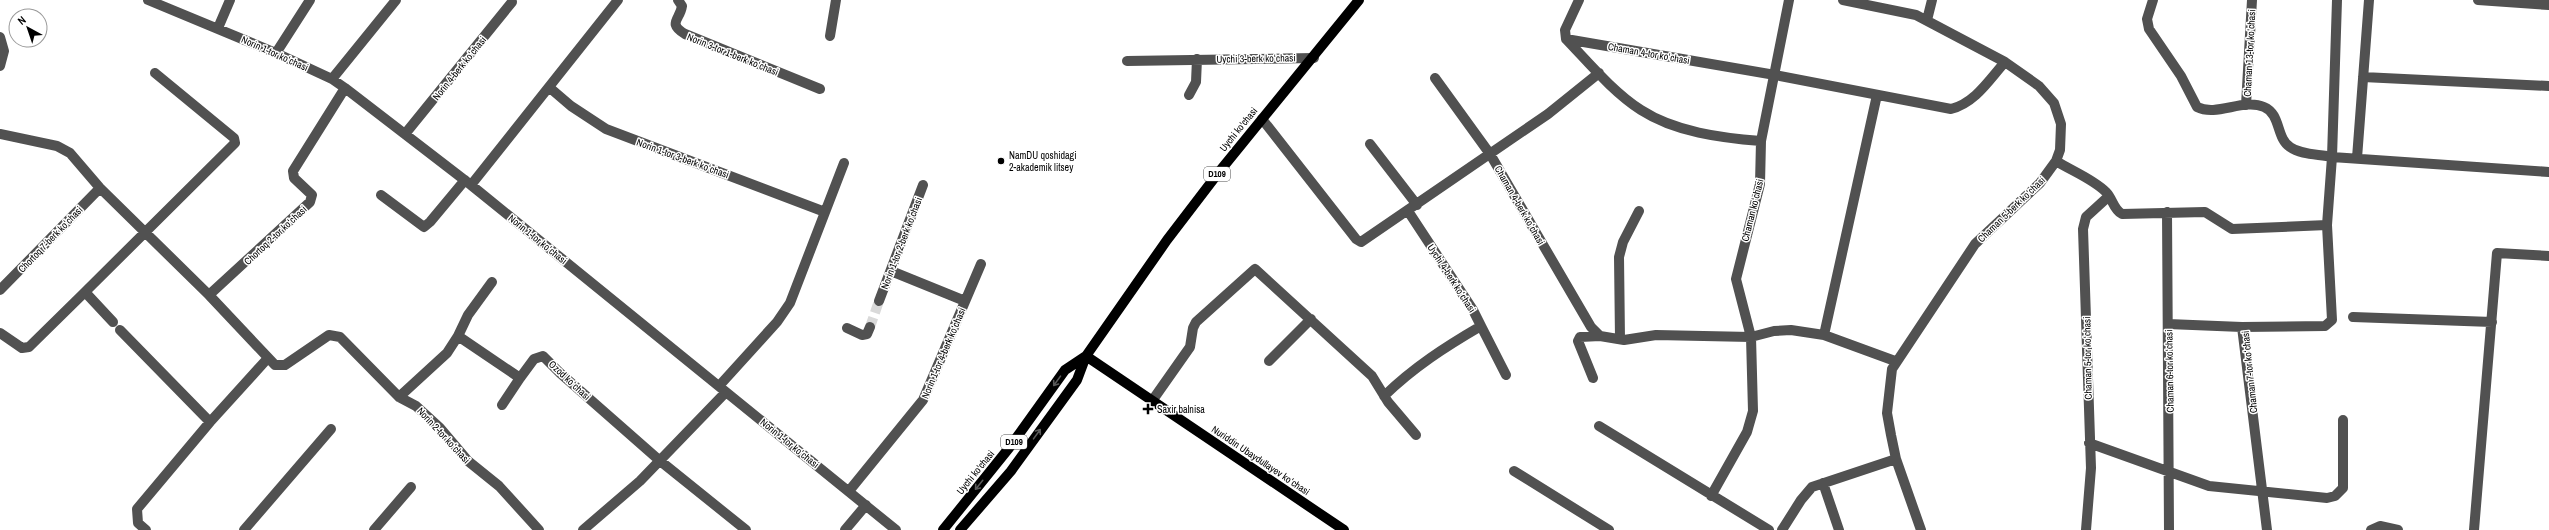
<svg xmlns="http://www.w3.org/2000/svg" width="2549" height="530" font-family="'Archivo Narrow',sans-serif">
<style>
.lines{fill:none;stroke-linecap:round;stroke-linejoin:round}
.minor-tunnel{stroke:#d9d9d9;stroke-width:10;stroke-dasharray:10 5;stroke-linecap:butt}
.minor{stroke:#515151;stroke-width:10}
.major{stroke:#000;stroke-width:10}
.oneway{stroke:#595959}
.poi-dot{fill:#000;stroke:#fff;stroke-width:1.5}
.labels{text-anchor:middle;stroke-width:3;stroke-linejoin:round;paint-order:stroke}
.shield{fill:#fff;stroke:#4c4c4c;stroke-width:1}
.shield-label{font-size:9px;font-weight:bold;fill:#000}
.street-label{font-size:10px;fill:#000;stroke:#fff}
.poi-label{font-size:10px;fill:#000;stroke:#fff;text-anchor:start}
</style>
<rect width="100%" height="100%" fill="#fff"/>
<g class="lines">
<path class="minor-tunnel" d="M870,327L879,301"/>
<path class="minor" d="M148,0L276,53L332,79L345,88L471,185L896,530
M678,0L682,6C680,20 667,23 685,34L820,89
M1579,0L1565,30L1566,39L1775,75L1951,109C1975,103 1989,80 2005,62
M1843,0L1916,15L2005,62L2039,86L2054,103L2061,124L2060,150L2056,161L2040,183L1975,244L1892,369L1887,413L1891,435L1896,459L1921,530
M2153,0L2147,19L2149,29L2181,76L2197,107C2217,117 2243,98 2264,107C2281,114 2276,138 2290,147C2301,155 2319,154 2332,157L2337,0
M2478,0L2549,5
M1927,20L1932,0
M218,28L230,0
M830,36L836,0
M0,37L4,51L0,66
M1566,39C1589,63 1613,92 1641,110C1675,132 1721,138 1761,141
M276,53L310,0
M1127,61L1314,58
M2363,77L2549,86
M1435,78L1490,154L1591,327L1600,336L1624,340L1656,335L1751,337L1774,331L1791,330L1824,335L1895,361
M332,79L396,0
M550,88L571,106L606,129L825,212
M1189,95L1196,82L1197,59
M2246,105L2252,0
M1262,119L1356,239L1361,242L1548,114L1599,73
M0,134L57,146L70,153L100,188L209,295L275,365H285L329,335L340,337L399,397L416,406L440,428L468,461L499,486L539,530
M405,134L512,2
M1370,144L1417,205
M2357,158L2369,0
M2056,161C2072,171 2093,179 2106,192C2113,199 2113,209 2122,214L2205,212L2232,229L2327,225
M471,185L618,0
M381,195L424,227L430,222L465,180
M2167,212L2169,530
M891,271L965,301
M0,290L100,188
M85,292L235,143L234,138L155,73
M209,295L310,202L312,195L294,178L293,171L345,88
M879,301L923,185
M2353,317L2492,322
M2168,324L2242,327
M1481,326L1506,375
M847,328L862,335L867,334L870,327
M120,330L210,422L268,358
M0,333L22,348L29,347L85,292L113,322
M1824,335L1877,95
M458,336L468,315L492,282
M1620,339L1619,257L1623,242L1639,211
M1269,361L1311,319
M1593,378L1578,341L1580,337L1600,336
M719,386L777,322L790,303L844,163
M1384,396C1414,367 1445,347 1481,326L1473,310L1408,211
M399,397L447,353L458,336L520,378L534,359L543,356L560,373L659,460L746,530
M1152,401L1190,347L1193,328L1196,322L1255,269L1372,376L1388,402L1416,435
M502,405L520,378
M1599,426L1769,530
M2089,443L2209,486L2327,498L2335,496L2343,488V420
M1514,471L1609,530
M1823,483L1839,530
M849,491L923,400L981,264
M1711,496L1747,432L1753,411L1751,337L1736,279L1760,184L1761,141L1789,0
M146,530L138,523L137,509L210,422
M244,530L331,429
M374,530L411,487
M583,530L640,481L726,392
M845,530L866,505
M1782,530L1801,500L1812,487L1896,459
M2086,530L2091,468L2083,229L2086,217L2109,196
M2267,530L2242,327L2325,326L2332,320L2327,225L2332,157L2549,172
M2371,530L2380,526L2398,530
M2474,530L2497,253L2549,256"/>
<path class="major" d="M1086,356L1344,530
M943,530L1009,448L1065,370L1086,356
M960,530L1011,471L1077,380L1086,356L1167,240L1219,172L1359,0"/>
</g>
<defs><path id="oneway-shaft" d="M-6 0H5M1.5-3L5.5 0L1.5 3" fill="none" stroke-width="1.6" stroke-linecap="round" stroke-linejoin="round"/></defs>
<g class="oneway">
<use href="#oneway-shaft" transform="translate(1057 381) rotate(126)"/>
<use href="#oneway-shaft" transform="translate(1037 434) rotate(-54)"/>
<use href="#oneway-shaft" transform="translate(979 485) rotate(129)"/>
</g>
<g class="poi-dot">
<circle cx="1001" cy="161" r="4"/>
<path d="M1146 403h4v4h4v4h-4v4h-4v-4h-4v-4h4z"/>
</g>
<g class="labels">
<g class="shield">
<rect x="1204" y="167" width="26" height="14" rx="3"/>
<rect x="1001" y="435" width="26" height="14" rx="3"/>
</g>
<g class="shield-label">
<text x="1217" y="177">D109</text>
<text x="1014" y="445">D109</text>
</g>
<g class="street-label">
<text transform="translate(275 53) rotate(24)" y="4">Norin 1-tor koʻchasi</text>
<text transform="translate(1649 53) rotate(10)" y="4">Chaman 4-tor koʻchasi</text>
<text transform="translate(2249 53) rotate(-87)" y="4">Chaman 13-tor koʻchasi</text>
<text transform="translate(733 54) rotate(22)" y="4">Norin 3-tor 1-berk koʻchasi</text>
<text transform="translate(1256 58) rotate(-1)" y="4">Uychi 3-berk koʻchasi</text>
<text transform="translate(459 68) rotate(-51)" y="4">Norin 4-berk koʻchasi</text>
<text transform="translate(1238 129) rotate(-51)" y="4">Uychi ko'chasi</text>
<text transform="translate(683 158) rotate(20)" y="4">Norin 1-tor 3-berk koʻchasi</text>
<text transform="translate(1520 205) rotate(60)" y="4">Chaman 4-berk koʻchasi</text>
<text transform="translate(2011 209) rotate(-44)" y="4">Chaman 5-berk koʻchasi</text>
<text transform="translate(1752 210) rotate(-76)" y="4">Chaman koʻchasi</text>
<text transform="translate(275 235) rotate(-43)" y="4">Chortoq 2-tor koʻchasi</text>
<text transform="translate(50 239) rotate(-46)" y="4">Chortoq 7-berk koʻchasi</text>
<text transform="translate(538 239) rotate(39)" y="4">Norin 1-tor koʻchasi</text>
<text transform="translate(901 243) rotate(-69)" y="4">Norin 1-tor 2-berk koʻchasi</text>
<text transform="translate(1452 278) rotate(57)" y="4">Uychi 4-berk koʻchasi</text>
<text transform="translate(943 353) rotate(-67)" y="4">Norin 1-tor 4-berk koʻchasi</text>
<text transform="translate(2087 358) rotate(-91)" y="4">Chaman 5-tor koʻchasi</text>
<text transform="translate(2169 371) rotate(-91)" y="4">Chaman 6-tor koʻchasi</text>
<text transform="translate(2249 372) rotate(-96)" y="4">Chaman 7-tor koʻchasi</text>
<text transform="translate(570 380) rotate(43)" y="4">Ozod koʻchasi</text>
<text transform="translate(444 435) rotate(47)" y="4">Norin 2-tor koʻchasi</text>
<text transform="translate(790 443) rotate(39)" y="4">Norin 1-tor koʻchasi</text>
<text transform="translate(1261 460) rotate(34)" y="4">Nuriddin Ubaydullayev koʻchasi</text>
<text transform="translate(975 472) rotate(-51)" y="4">Uychi ko'chasi</text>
</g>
<g class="poi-label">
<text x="1009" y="159">NamDU qoshidagi<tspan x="1009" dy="12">2-akademik litsey</tspan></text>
<text x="1157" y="413">Saxir balnisa</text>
</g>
</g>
<g transform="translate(28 28) rotate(320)"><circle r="19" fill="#ffffff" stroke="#999999"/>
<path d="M0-3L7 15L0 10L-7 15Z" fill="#000000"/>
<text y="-6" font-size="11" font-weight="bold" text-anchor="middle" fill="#000000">N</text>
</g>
</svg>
